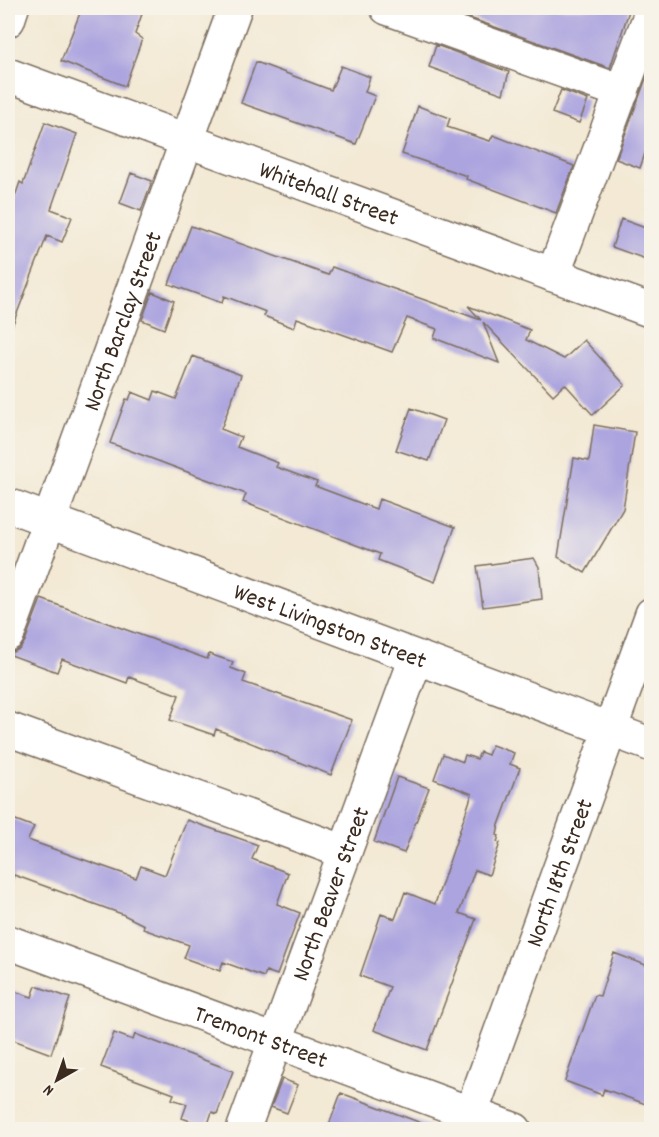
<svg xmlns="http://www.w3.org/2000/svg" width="659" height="1137" font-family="Dekko,sans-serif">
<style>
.building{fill:#aca4df}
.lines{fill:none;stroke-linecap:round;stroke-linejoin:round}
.minor-casing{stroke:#7b6d5e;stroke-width:36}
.minor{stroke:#fff;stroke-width:33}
.labels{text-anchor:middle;stroke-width:4.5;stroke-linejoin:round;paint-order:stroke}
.street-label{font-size:24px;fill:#3b2a1e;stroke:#f7f3e8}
</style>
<rect width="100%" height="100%" fill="#f7f3e8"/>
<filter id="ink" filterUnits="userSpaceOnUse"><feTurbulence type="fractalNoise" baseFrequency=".0167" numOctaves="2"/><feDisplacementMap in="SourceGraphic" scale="12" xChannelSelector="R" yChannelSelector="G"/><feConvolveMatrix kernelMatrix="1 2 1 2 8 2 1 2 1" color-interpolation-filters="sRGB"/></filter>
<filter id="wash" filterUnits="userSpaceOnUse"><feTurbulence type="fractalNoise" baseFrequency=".008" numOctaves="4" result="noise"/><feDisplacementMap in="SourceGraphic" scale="24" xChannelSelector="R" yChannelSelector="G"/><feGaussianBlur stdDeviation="1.35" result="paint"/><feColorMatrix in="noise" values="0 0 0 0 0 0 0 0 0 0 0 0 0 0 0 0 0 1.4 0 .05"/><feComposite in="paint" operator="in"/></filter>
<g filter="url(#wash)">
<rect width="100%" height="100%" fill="#f3e9d4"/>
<g id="blocks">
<path class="building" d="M82,8H124L142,14L135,34L142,39L125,86L61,61Z
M464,8H630L610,68L461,15Z
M436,45L509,72L503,94L429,67Z
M256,62L331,90L341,66L370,77L365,92L375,96L356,144L241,103Z
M650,68L651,136L640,168L616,159Z
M561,90L588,100L579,123L552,113Z
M418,106L450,118L447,127L490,141L493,135L574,166L556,213L466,179L467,176L402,154Z
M45,122L77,134L51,209L72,217L62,242L47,236L9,334L8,217L20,182L23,184Z
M131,173L152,181L141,211L120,203Z
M621,219L651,230V261L612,247Z
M191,226L328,275L332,267L481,320L468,306L530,330L526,340L564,359L584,340L625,385L593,415L565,384L553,395L483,322L499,363L434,338L437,329L407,318L392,352L297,318L294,328L264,316L266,312L224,296L222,303L169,284Z
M152,292L174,301L164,329L142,320Z
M193,356L241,375L221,429L241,437L237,447L278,463L276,467L317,482L315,486L376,509L379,499L455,527L435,582L378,560L380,554L243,502L246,494L110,443L126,399L129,400L132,392L152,400L155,391L176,399Z
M411,408L444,420L429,461L396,450Z
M594,425L635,432L623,509L585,573L558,557L574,458L589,461Z
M534,558L539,567L542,599L483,607L477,566Z
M41,599L207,659L209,654L233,662L231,668L246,674L243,682L352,720L331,775L216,729L214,735L170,720L179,695L129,677L127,683L62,659L57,672L8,654L20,649L25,641Z
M492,745L514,753L510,764L520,768L499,825L497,835L499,836L497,842L500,843L489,875L475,870L459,913L476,919L427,1050L374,1030L390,987L360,976L381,914L395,919L405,892L435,904L472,794L434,779L443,754L463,762L465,755L477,759L480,752L488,755Z
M397,777L429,788L404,853L374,842Z
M8,817L34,827L28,840L136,878L141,866L165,875L187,820L258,845L252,859L288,873L277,904L300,913L277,975L266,971L264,977L223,962L220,971L184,958L189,945L143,929L144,925L122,914L14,875L8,888Z
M614,953L651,967V1106L604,1089L602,1095L565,1081L595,995L600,996Z
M36,986L70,998L51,1054L8,1038V989L32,997Z
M114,1033L133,1040L135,1034L233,1071L217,1114L212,1112L207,1127L182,1118L187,1104L172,1099L174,1094L101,1067Z
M282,1079L298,1085L287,1113L271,1107Z
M341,1093L432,1127L431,1130H327Z"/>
</g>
</g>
<g filter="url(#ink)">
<use href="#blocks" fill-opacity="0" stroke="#7b6d5e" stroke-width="1.5"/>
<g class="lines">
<defs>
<g id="minor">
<path d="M387,8L622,92"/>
<path d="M8,20L12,8"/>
<path id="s1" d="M8,75L652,311"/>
<path d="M553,275L652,10"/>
<path id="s2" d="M8,505L652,745"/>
<path id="s3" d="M8,634L235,8"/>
<path d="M8,729L345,852"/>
<path id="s4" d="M8,942L515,1130"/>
<path id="s5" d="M243,1130L416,658"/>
<path id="s6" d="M465,1130L652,614"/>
</g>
</defs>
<use href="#minor" class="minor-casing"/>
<use href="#minor" class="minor"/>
</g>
</g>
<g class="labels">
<g class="street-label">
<text dy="8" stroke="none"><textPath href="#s1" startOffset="342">Whitehall Street</textPath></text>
<text dy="8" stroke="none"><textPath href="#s3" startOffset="333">North Barclay Street</textPath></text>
<text dy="8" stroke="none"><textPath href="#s2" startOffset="344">West Livingston Street</textPath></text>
<text dy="8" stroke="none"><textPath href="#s6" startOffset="274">North 18th Street</textPath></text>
<text dy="8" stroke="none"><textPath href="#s5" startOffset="252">North Beaver Street</textPath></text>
<text dy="8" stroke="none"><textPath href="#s4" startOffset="270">Tremont Street</textPath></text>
</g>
</g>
<rect width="659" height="1137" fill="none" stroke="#f7f3e8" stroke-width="30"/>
<g transform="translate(57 1080) rotate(220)" stroke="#f7f3e8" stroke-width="4.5" paint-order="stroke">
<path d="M0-4.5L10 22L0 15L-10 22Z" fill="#3b2a1e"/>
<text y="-9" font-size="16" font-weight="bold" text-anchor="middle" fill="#3b2a1e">N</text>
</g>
</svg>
